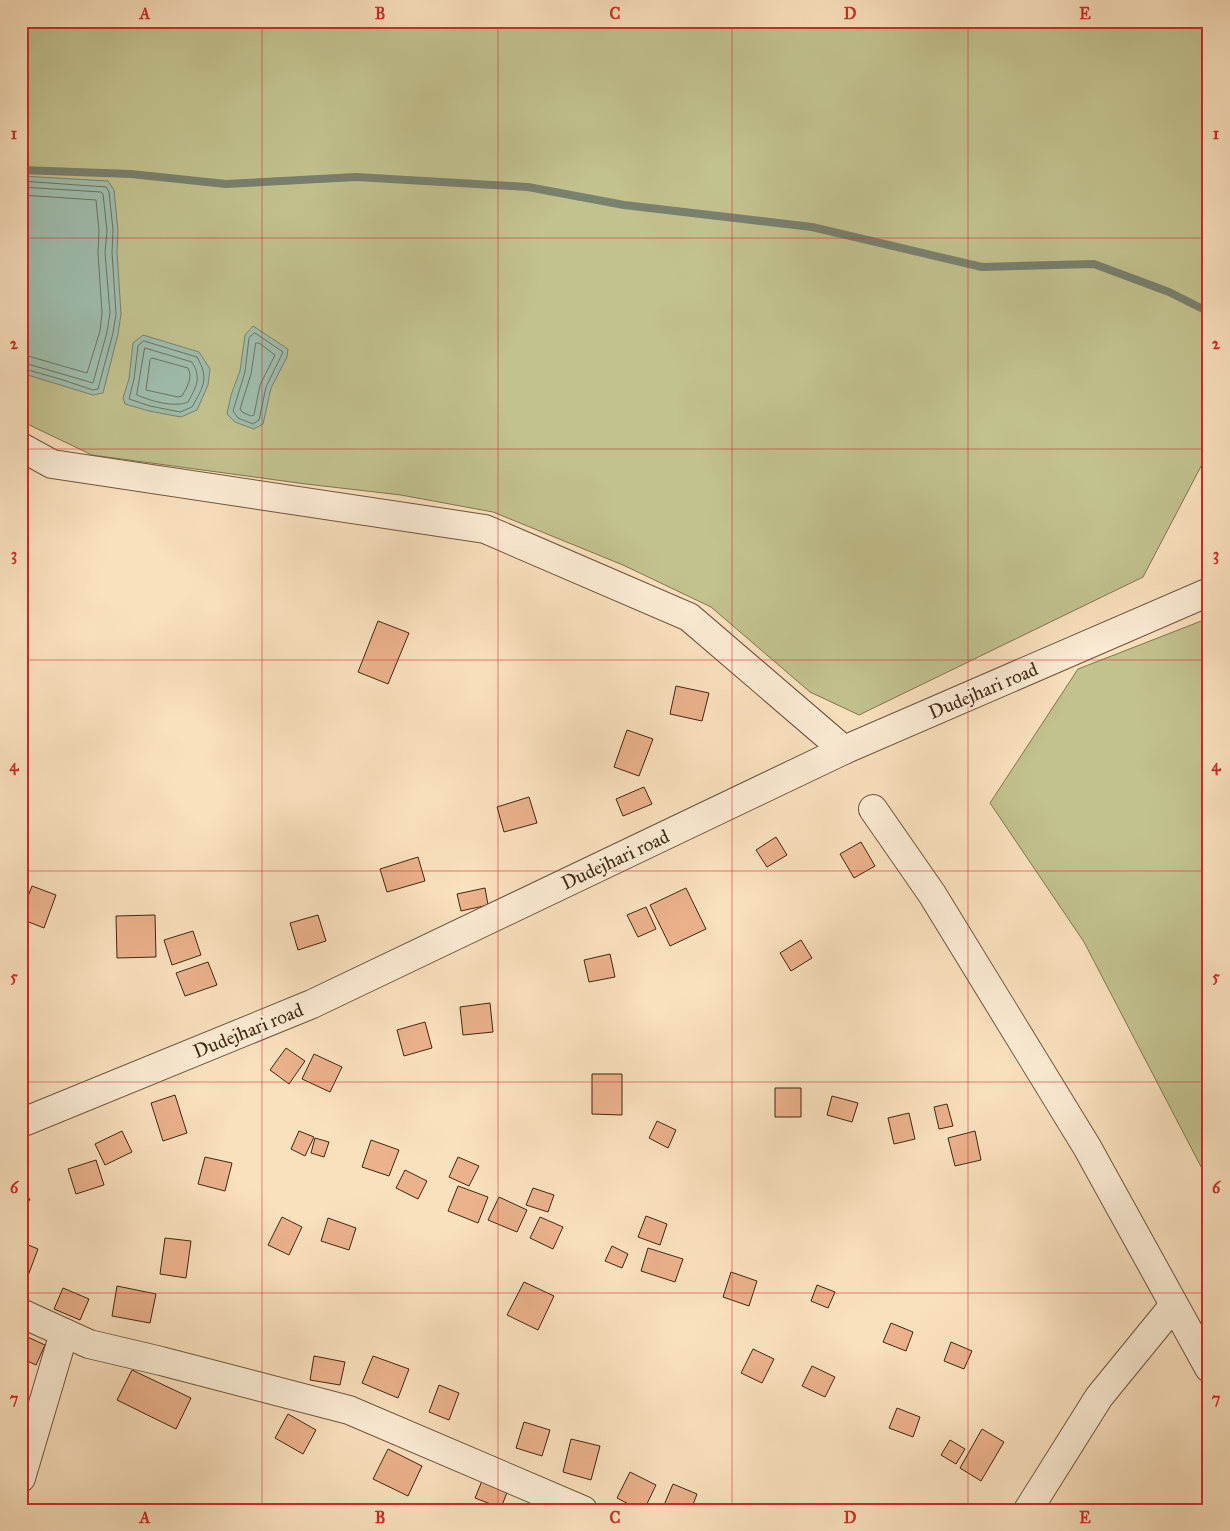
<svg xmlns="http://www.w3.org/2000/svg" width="1230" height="1531" font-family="'IM FELL Great Primer',serif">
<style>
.green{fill:#c2c28f;stroke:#827450}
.water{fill:#9fbeae;stroke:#79816f}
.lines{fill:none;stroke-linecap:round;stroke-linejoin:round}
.shore{stroke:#707260;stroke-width:1}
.stream{stroke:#79816f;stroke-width:8}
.building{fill:#ebb28c;stroke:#412611}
.minor-casing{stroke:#6f553c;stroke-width:30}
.tertiary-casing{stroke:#6f553c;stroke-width:30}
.minor{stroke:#fcecd5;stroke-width:28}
.tertiary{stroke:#fcecd5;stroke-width:28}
.grid{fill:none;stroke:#d62828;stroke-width:1;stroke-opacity:0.55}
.labels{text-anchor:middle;stroke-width:4;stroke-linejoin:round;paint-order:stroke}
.street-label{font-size:19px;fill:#412611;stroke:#fcecd5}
.neatline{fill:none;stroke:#d62828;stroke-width:2}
.grid-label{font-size:16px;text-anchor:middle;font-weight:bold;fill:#d62828}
</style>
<rect width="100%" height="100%" fill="#fae1be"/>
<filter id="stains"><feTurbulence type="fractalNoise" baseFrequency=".004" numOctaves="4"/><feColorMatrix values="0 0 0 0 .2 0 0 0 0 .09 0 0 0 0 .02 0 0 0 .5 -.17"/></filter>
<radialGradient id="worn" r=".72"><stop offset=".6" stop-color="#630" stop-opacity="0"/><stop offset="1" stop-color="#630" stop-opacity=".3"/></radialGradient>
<path class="green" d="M21,21H1209V451L1143,577L859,715L810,692L711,607L623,565L493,512L401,495L306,484L92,455L21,421Z
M1209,618V1182L1084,942L990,803L1078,669Z"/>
<path class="water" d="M21,176L108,181L114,190L118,231L117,252L121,314L118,334L103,393L93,395L21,373Z
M253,326L288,349L287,357L271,388L263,424L254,429L235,422L227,414L231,395L240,371L245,335Z
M143,335L199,352L210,369L208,385L197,410L181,417L149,411L125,404L123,398L129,379L133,343Z"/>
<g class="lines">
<path class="shore" d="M21,181L106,187L109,192L113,230L112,252L116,314L113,333L98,389L93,390L60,379L21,368
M21,187L101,192L103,194L107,231L105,253L110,313L107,332L93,383L21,362
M21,195L96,200L99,231L98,253L102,313L100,331L87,373L21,354
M255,333L283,352L266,387L259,420L253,424L238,418L233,411L245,372L249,338Z
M144,341L197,357C209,378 204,386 192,407L180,412L150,406L129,399L134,379L138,346Z
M256,343H259L275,355L260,385L254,415L251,416L242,412L240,409L251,374Z
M145,348L192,362C202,378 196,387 188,402C174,408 151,401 137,395Z
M152,358L188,368C193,378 187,387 182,396L178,397L146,390L150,360Z"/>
<path class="stream" d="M21,170L131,174L226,184L356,177L528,187L624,205L812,227L982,267L1094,264L1169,292L1209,312"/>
</g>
<path class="building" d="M378,621L409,633L388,684L358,672Z
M676,686L709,693L702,721L670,714Z
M627,730L653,739L639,776L614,767Z
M644,787L652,804L623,816L616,799Z
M529,797L537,823L504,832L497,807Z
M776,837L787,855L767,867L756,850Z
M861,842L875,866L854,878L840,854Z
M418,857L425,881L387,892L380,869Z
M32,886L56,895L44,928L21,919V914Z
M485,888L488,905L461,911L457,894Z
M686,888L706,929L670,946L650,905Z
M646,907L656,929L638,937L627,915Z
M155,915L156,957L117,958L116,916Z
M318,915L326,941L298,950L290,923Z
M193,931L201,955L172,965L164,940Z
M801,940L812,958L791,971L780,953Z
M610,954L615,977L589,982L584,960Z
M208,962L217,985L185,996L176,973Z
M490,1003L493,1032L463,1035L460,1007Z
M425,1022L432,1048L404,1056L397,1030Z
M286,1048L305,1061L289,1084L270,1070Z
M314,1054L342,1067L330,1092L302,1079Z
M592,1074H622V1115L592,1114Z
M775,1088H801V1117H775Z
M175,1095L187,1133L163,1141L151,1103Z
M832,1096L858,1103L852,1122L827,1115Z
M947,1104L953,1126L939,1129L934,1107Z
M909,1113L915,1139L894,1144L888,1118Z
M657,1121L676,1130L668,1148L649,1138Z
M122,1131L132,1152L105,1165L95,1144Z
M299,1131L314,1137L305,1156L291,1149Z
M975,1131L981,1160L955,1166L948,1138Z
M315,1138L329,1142L324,1157L311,1153Z
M371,1140L399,1150L389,1176L362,1167Z
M205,1157L232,1163L225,1191L198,1184Z
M458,1157L479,1166L469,1186L449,1177Z
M96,1160L104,1185L76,1194L68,1169Z
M405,1170L427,1181L418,1199L396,1188Z
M21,1184L30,1200L21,1205Z
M458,1186L488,1197L478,1223L448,1211Z
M533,1188L554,1195L548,1212L526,1205Z
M499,1197L527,1210L517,1232L488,1220Z
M646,1216L667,1224L660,1245L638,1237Z
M282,1217L302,1227L289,1255L268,1245Z
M540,1217L563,1227L553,1249L530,1238Z
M328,1218L356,1228L349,1250L321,1241Z
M165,1238L191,1241L186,1278L160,1274Z
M21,1242L38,1249L26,1281L21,1279Z
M612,1246L628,1254L622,1268L605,1261Z
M648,1248L683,1259L675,1282L641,1271Z
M731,1272L757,1281L749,1306L723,1297Z
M524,1282L554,1296L538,1330L507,1315Z
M817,1285L835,1292L828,1308L811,1301Z
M117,1286L156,1294L150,1323L112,1316Z
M63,1288L89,1299L80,1320L54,1309Z
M891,1323L913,1332L906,1351L883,1342Z
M21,1334L45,1345L36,1365L21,1358Z
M951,1342L972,1351L964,1369L944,1361Z
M753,1349L774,1359L762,1383L741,1373Z
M314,1356L345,1362L340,1385L310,1380Z
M373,1356L409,1369L398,1398L362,1383Z
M812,1366L835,1377L825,1397L802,1386Z
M132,1370L191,1398L176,1429L117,1400Z
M439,1385L459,1393L449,1420L429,1412Z
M897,1408L920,1417L913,1437L889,1428Z
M288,1414L316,1430L303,1454L275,1438Z
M524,1422L550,1430L542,1456L516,1448Z
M982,1429L1004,1442L981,1481L960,1468Z
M571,1439L600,1446L591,1480L563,1472Z
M950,1440L965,1449L956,1464L941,1455Z
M388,1449L422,1466L408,1496L373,1479Z
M486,1471L511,1482L501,1508L475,1498Z
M630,1472L656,1485L644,1510H640L617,1498Z
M673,1484L697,1494L691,1510H677L664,1505Z"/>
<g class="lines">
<defs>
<path id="minor" d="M21,447L52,464L485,529L689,617L844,750
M873,809L932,894L1087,1147L1209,1368
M21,1313L89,1344L161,1361L349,1410L583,1510
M21,1478L64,1333
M1028,1510L1099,1397L1174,1305"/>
<path id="tertiary" d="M21,1123L312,1004L844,750L1209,592"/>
</defs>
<use href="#minor" class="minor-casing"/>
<use href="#tertiary" class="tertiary-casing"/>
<use href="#minor" class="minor"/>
<use href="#tertiary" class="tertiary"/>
</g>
<path class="grid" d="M262,21V1510M498,21V1510M732,21V1510M968,21V1510M21,238H1209M21,449H1209M21,660H1209M21,871H1209M21,1082H1209M21,1293H1209"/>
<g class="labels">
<g class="street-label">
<text transform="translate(983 690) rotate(-23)" y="7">Dudejhari road</text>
<text transform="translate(615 859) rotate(-25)" y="7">Dudejhari road</text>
<text transform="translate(248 1030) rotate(-22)" y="7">Dudejhari road</text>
</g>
</g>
<rect width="1230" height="1531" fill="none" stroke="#fae1be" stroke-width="55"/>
<rect x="28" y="28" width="1174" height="1476" class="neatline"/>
<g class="grid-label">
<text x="145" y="19">A</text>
<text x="380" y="19">B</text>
<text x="615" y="19">C</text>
<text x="850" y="19">D</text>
<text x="1085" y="19">E</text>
<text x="14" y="139">1</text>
<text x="1216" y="139">1</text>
<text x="14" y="349">2</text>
<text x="1216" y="349">2</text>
<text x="14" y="560">3</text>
<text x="1216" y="560">3</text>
<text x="14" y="771">4</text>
<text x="1216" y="771">4</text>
<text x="14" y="982">5</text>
<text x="1216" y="982">5</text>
<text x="14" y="1193">6</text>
<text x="1216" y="1193">6</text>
<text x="14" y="1404">7</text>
<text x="1216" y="1404">7</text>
<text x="145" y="1523">A</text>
<text x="380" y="1523">B</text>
<text x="615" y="1523">C</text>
<text x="850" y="1523">D</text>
<text x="1085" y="1523">E</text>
</g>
<rect width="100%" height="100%" filter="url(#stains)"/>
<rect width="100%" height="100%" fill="url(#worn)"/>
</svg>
